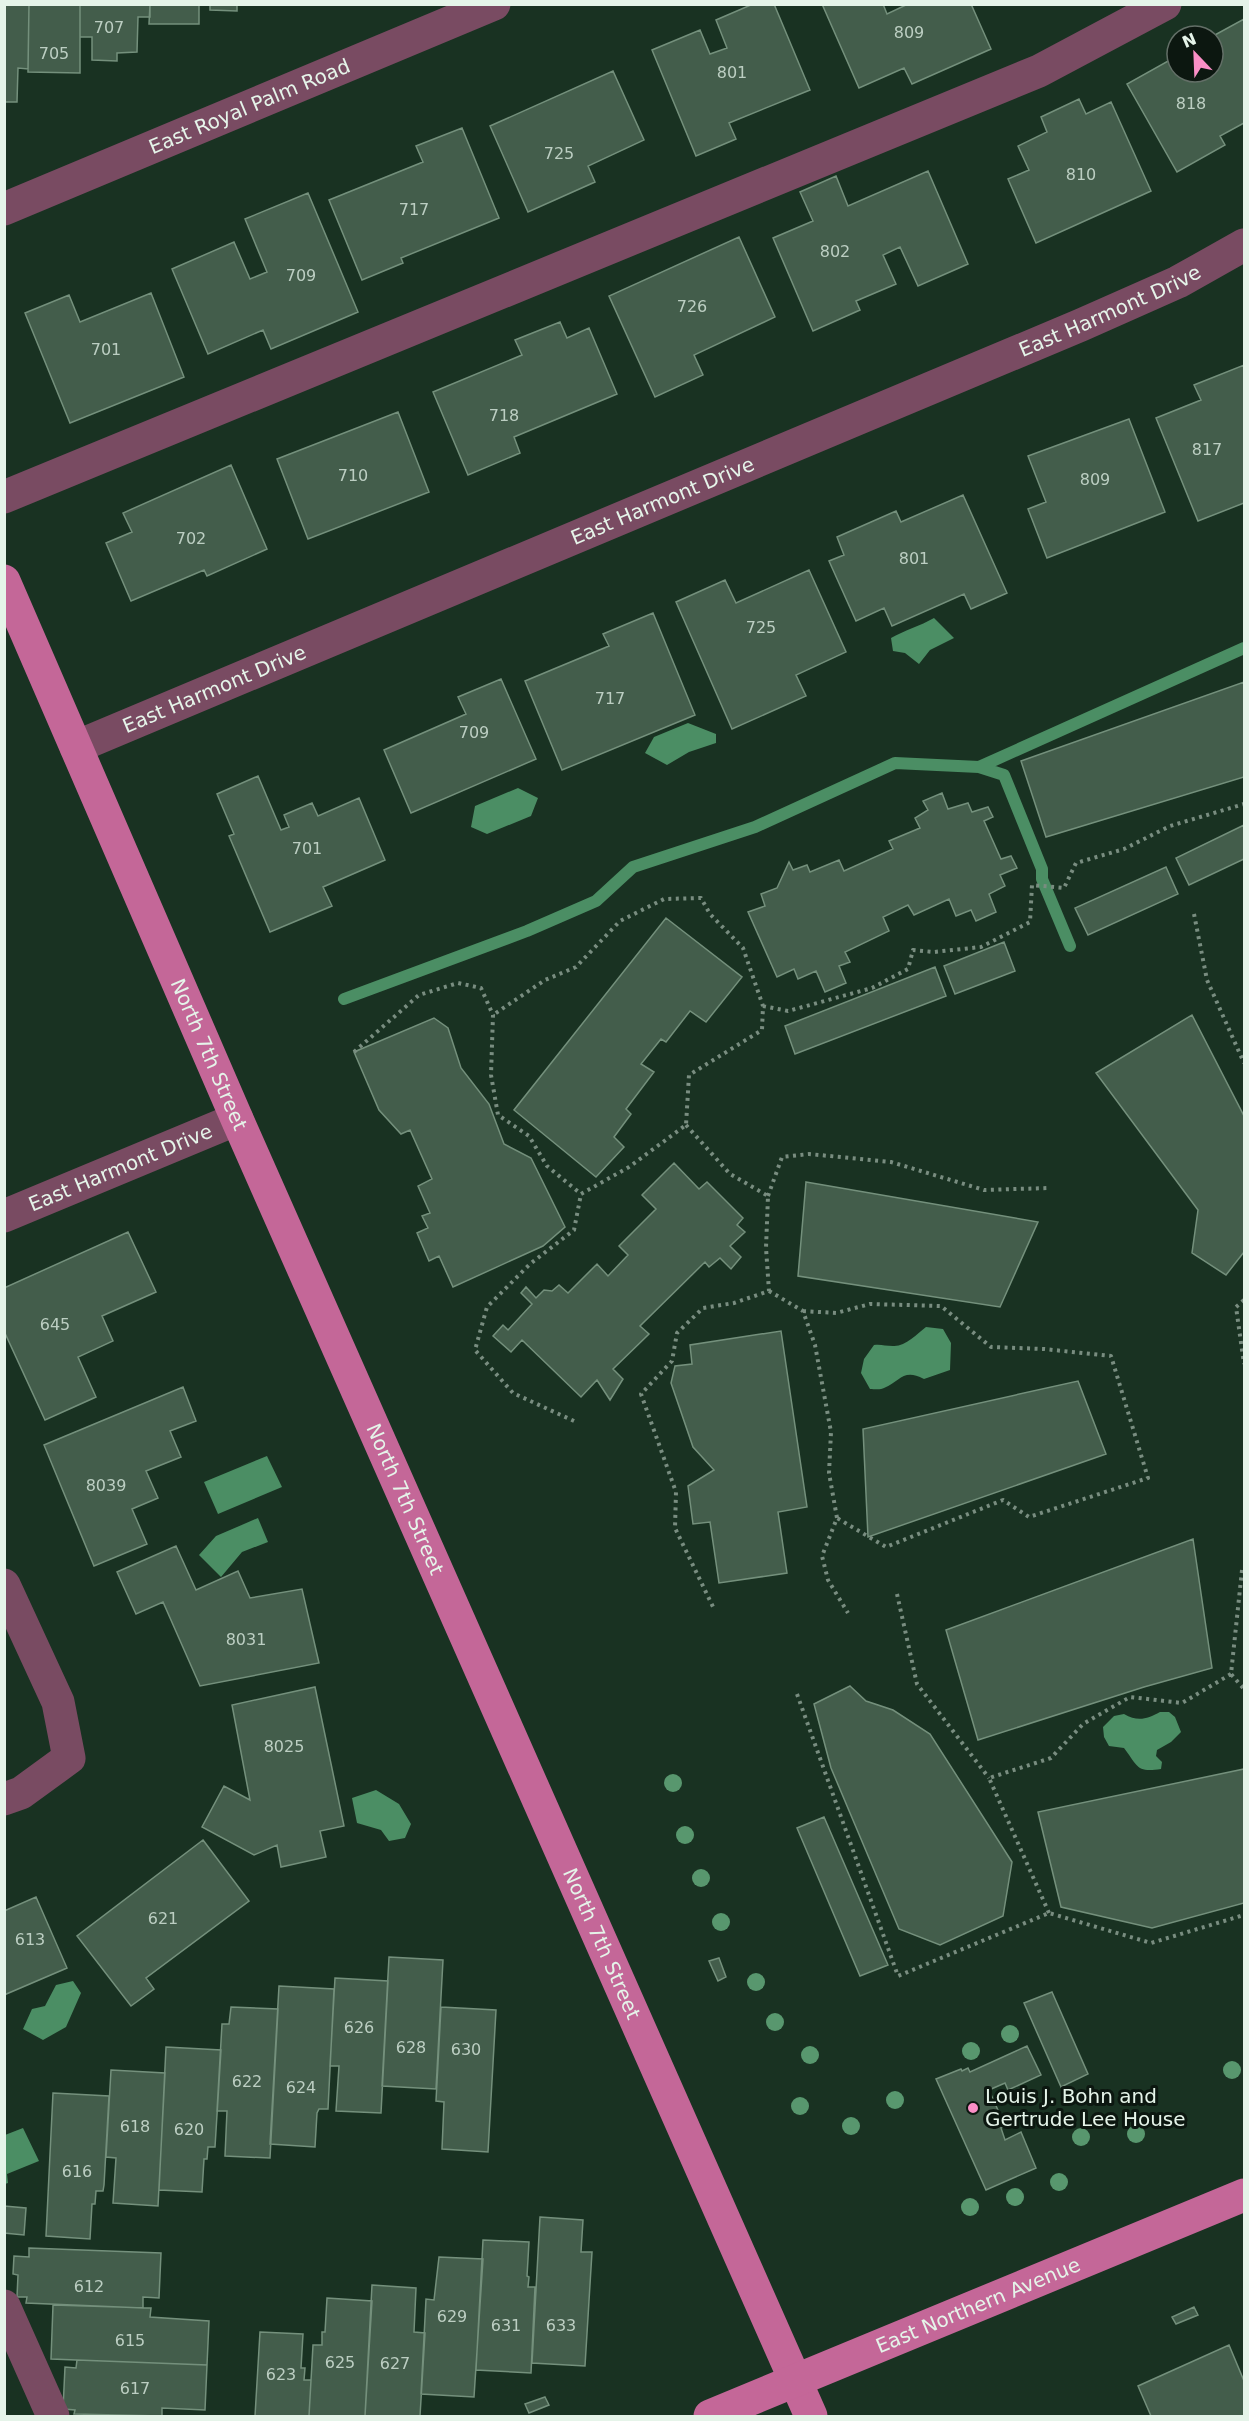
<svg xmlns="http://www.w3.org/2000/svg" width="1249" height="2421" font-family="'DejaVu Sans',sans-serif">
<style>
.water{fill:#4b8e64}
.lines{fill:none;stroke-linecap:round;stroke-linejoin:round}
.stream{stroke:#4b8e64;stroke-width:12}
.building{fill:#435d4b;stroke:#74907c;stroke-width:1.5}
.path{stroke:#798d80;stroke-width:4;stroke-dasharray:3 4.5;stroke-linecap:butt}
.minor{stroke:#794b62;stroke-width:33}
.major{stroke:#c46798;stroke-width:33}
.tree{fill:#58976e}
.poi-dot{fill:#fa8fc6;stroke:#0c1710;stroke-width:2}
.labels{text-anchor:middle;stroke-width:6;stroke-linejoin:round;paint-order:stroke}
.number-label{font-size:16px;fill:#bccec2}
.street-label{font-size:20px;fill:#e5f4e9;stroke:#0c1710}
.poi-label{font-size:20px;fill:#e5f4e9;stroke:#0c1710;text-anchor:start}
</style>
<rect width="100%" height="100%" fill="#193222"/>
<path class="water" d="M934,618L954,638L930,650L919,664L905,653L893,651L891,638C905,630 920,626 934,618Z
M688,723L716,734V743L689,752L667,765L645,753L654,737Z
M518,788L538,798L531,816L487,834L471,827L475,806Z
M926,1327L943,1329L951,1343L950,1370L924,1379C903,1368 901,1381 884,1388C881,1390 874,1389 870,1389L861,1373L864,1359L874,1345C881,1344 885,1346 893,1346C905,1347 917,1334 926,1327Z
M267,1456L282,1487L218,1514L204,1482Z
M258,1518L268,1542L242,1552L221,1577L199,1555L216,1536Z
M1160,1712H1169L1175,1717L1181,1732L1171,1742L1157,1750L1156,1756L1162,1762L1161,1769C1136,1773 1138,1766 1124,1748L1109,1746L1104,1737L1103,1727L1114,1716L1124,1714C1138,1722 1147,1719 1160,1712Z
M376,1790L399,1804L411,1824L405,1838L389,1841L381,1830L357,1823L352,1798Z
M73,1981L81,1993L66,2027L43,2040L23,2029L32,2009L45,2006L56,1985Z
M23,2128L39,2161L7,2174L8,2183L5,2184V2135Z"/>
<g class="lines">
<path class="stream" d="M979,767L1244,648
M344,999L527,931L596,901L633,867L755,827L895,763L979,767L1004,775L1042,869V879L1070,946"/>
</g>
<path class="building" d="M4,4H29L28,69L18,68L17,102H4Z
M29,4H80V73L28,72Z
M80,4H150V17H138L137,52L117,53V61L92,60V37H80Z
M150,4H199V24H149Z
M210,4H237V11L210,10Z
M753,4H774L810,90L729,123L736,139L696,156L652,50L700,30L710,54L727,48L716,20Z
M822,4H883L887,14L908,4H971L991,49L912,84L904,68L859,88Z
M1244,19V123L1220,136L1225,145L1177,172L1127,84L1177,56V72H1213V36Z
M613,71L644,140L588,166L595,182L528,212L490,126Z
M1079,99L1086,114L1111,102L1151,191L1036,243L1008,179L1029,170L1018,146L1047,132L1041,117Z
M462,128L499,218L401,258L403,263L362,280L329,200L423,162L416,146Z
M928,171L968,264L918,286L900,247L883,255L896,284L856,301L860,310L813,331L773,238L813,221L800,192L836,176L848,206Z
M308,193L358,312L271,349L263,330L208,354L172,269L234,242L250,279L267,272L245,219Z
M739,237L775,317L694,355L703,375L655,397L609,296Z
M151,293L184,377L70,423L25,313L69,295L80,322Z
M560,322L567,338L589,328L617,394L514,437L520,453L468,475L433,392L522,355L515,340Z
M1244,365V503L1198,521L1156,418L1201,400L1194,385Z
M398,412L429,492L308,539L277,459Z
M1129,419L1165,512L1047,558L1028,509L1046,502L1028,456Z
M231,465L267,549L207,576L204,570L131,601L106,543L132,532L123,513Z
M963,495L1007,593L971,609L964,594L892,626L884,608L856,621L829,561L844,555L837,537L896,511L901,522Z
M809,570L846,652L796,675L806,696L732,729L676,602L725,580L736,603Z
M653,613L695,715L562,770L525,681L609,646L603,634Z
M501,679L536,759L411,813L384,750L466,714L458,697Z
M1244,682V777L1046,837L1021,761Z
M258,776L281,830L289,827L284,815L312,803L318,816L359,798L385,860L323,887L332,906L270,932L229,836L234,834L217,794Z
M942,793L948,809L968,803L972,812L988,807L993,817L984,821L1001,859L1011,856L1017,868L1000,875L1005,886L989,894L996,912L976,921L971,910L956,916L949,899L914,915L908,905L883,917L889,931L845,952L850,962L839,966L846,983L825,992L816,971L798,979L794,969L777,977L748,912L765,906L761,894L777,888L789,862L793,870L807,865L810,872L839,860L844,871L893,849L889,841L920,828L915,818L928,810L923,801Z
M1244,825V859L1189,885L1176,858Z
M1166,867L1178,894L1088,935L1075,908Z
M666,918L742,977L706,1022L690,1011L666,1042L661,1039L641,1064L654,1072L626,1109L631,1114L614,1137L624,1147L596,1177L514,1110Z
M1004,942L1015,971L955,994L944,966Z
M935,967L946,996L795,1054L785,1026Z
M1192,1015L1244,1116V1252L1226,1275L1192,1253L1198,1210L1096,1073Z
M434,1018L448,1028L461,1068L489,1104L504,1144L531,1158L565,1227L543,1246L453,1287L439,1256L429,1261L417,1233L428,1228L422,1216L430,1213L418,1186L432,1179L410,1130L401,1134L379,1110L354,1052Z
M674,1163L699,1189L707,1182L743,1218L737,1225L745,1232L730,1246L741,1257L731,1269L720,1258L709,1267L705,1262L640,1326L649,1334L613,1369L623,1379L610,1400L597,1380L581,1397L522,1340L511,1352L493,1336L503,1325L508,1330L532,1304L521,1293L526,1287L536,1298L544,1290L552,1291L559,1285L568,1293L597,1264L608,1276L628,1255L619,1246L656,1209L642,1195Z
M806,1182L1038,1222L1000,1307L798,1276Z
M128,1232L156,1292L102,1316L113,1341L78,1357L96,1397L45,1420L4,1331V1288Z
M781,1331L807,1507L778,1512L787,1573L719,1583L710,1522L693,1524L688,1486L714,1470L693,1447L671,1383L675,1366L692,1364L690,1345Z
M1078,1381L1106,1454L868,1537L863,1429Z
M183,1387L196,1421L170,1431L181,1457L146,1471L158,1498L132,1509L147,1544L94,1566L44,1445Z
M1193,1539L1212,1668L1144,1687L978,1740L946,1630Z
M176,1546L196,1590L238,1571L250,1598L302,1589L319,1663L200,1686L163,1602L136,1614L117,1572Z
M850,1686L866,1701L893,1710L930,1734L1012,1862L1003,1916L940,1945L899,1929L831,1768L814,1704Z
M315,1687L344,1826L320,1831L326,1857L281,1867L277,1845L254,1855L202,1827L224,1786L250,1800L232,1705Z
M1244,1769V1903L1152,1928L1061,1907L1038,1812Z
M824,1817L888,1965L860,1976L797,1828Z
M203,1840L249,1901L146,1978L154,1989L131,2006L77,1936Z
M36,1897L67,1968L4,1995V1911Z
M389,1957L443,1960L436,2089L382,2086Z
M719,1958L726,1977L718,1981L709,1961Z
M335,1978L388,1981L381,2113L336,2111L339,2066H330Z
M279,1986L334,1989L328,2109H319L317,2113L315,2147L270,2144Z
M1052,1992L1088,2074L1061,2087L1024,2003Z
M231,2007L278,2009L270,2158L225,2156L227,2111H217L222,2024H229Z
M441,2007L496,2010L488,2152L442,2149L444,2102L436,2101Z
M1027,2046L1041,2075L1008,2090L1005,2083L989,2090L1005,2126L1001,2128L1005,2140L1021,2132L1036,2168L986,2190L936,2079L961,2069L962,2071L968,2068L970,2072Z
M166,2047L221,2050L215,2147H208L207,2159H204L202,2192L159,2190Z
M111,2070L165,2073L158,2206L113,2203L116,2158L106,2157Z
M53,2093L109,2096L104,2185L103,2191H96L95,2204H92L90,2239L46,2236Z
M4,2206L26,2208L24,2235L4,2233Z
M540,2217L583,2220L581,2252H592L585,2366L532,2363Z
M483,2240L529,2242L527,2276L529,2277L528,2287H535L531,2373L476,2370Z
M29,2248L161,2253L159,2298L143,2297V2308L26,2303L27,2297H17L18,2275L13,2274L14,2256L29,2257Z
M439,2257L483,2259L474,2397L421,2394L426,2299L434,2300Z
M372,2285L416,2288L414,2332L425,2333L420,2416H365Z
M327,2298L372,2301L365,2416H309L313,2345H322V2332H325Z
M53,2305L151,2308L150,2317L209,2321L207,2365L51,2359Z
M1194,2307L1198,2315L1176,2324L1172,2317Z
M260,2332L303,2334L301,2368H305L304,2380H311L309,2416H255Z
M1229,2345L1244,2381V2416H1151L1138,2386Z
M77,2360L207,2365L205,2410L162,2408V2416L74,2414L75,2410L63,2409L65,2367L76,2368Z
M545,2397L549,2405L529,2413L525,2404Z"/>
<g class="lines">
<path class="path" d="M1194,914L1207,980L1244,1063
M763,1006L788,1011L872,988L908,969L913,950L934,952L981,947L1030,922L1032,885L1064,888L1076,863L1124,849L1170,826L1244,804
M354,1052L419,995L458,983L481,988L493,1015L491,1075L498,1115L529,1136L547,1166L581,1194L629,1167L686,1125L689,1075L762,1030L763,1006L743,948L710,914L701,898L664,899L620,921L576,967L545,980L493,1015
M686,1125L730,1174L768,1196L766,1248L769,1291L734,1303L703,1308L677,1333L672,1361L641,1394L676,1492L675,1528L714,1609
M768,1196L782,1157L809,1154L891,1162L984,1190L1049,1188
M769,1291L803,1311L815,1345L831,1432L829,1473L837,1518L822,1556L828,1580L848,1613
M1244,1300L1236,1307L1244,1364
M803,1311L836,1313L870,1304L941,1306L991,1347L1044,1349L1111,1356L1148,1478L1029,1517L1003,1500L886,1547L837,1518
M574,1421L513,1393L475,1350L487,1307L530,1264L574,1230L581,1194
M1242,1570L1231,1674L1244,1689
M897,1594L917,1684L989,1778
M797,1694L898,1976L1049,1913L1151,1943L1244,1915
M1049,1913L989,1778L1051,1758L1083,1724L1130,1697L1182,1703L1231,1674"/>
<g class="minor">
<path id="s1" d="M4,209L494,4"/>
<path d="M4,497L1039,71L1165,4"/>
<path id="s2" d="M76,747L1081,325L1178,282L1244,245"/>
<path id="s3" d="M4,1216L237,1119"/>
<path d="M4,1585L58,1702L69,1758L21,1793L4,1799"/>
<path d="M4,2306L53,2416"/>
</g>
<g class="major">
<path id="s4" d="M4,581L237,1119L811,2416"/>
<path id="s5" d="M710,2416L1244,2195"/>
</g>
</g>
<g class="tree">
<circle cx="673" cy="1783" r="9"/>
<circle cx="685" cy="1835" r="9"/>
<circle cx="701" cy="1878" r="9"/>
<circle cx="721" cy="1922" r="9"/>
<circle cx="756" cy="1982" r="9"/>
<circle cx="775" cy="2022" r="9"/>
<circle cx="1010" cy="2034" r="9"/>
<circle cx="971" cy="2051" r="9"/>
<circle cx="810" cy="2055" r="9"/>
<circle cx="1232" cy="2070" r="9"/>
<circle cx="895" cy="2100" r="9"/>
<circle cx="800" cy="2106" r="9"/>
<circle cx="851" cy="2126" r="9"/>
<circle cx="1136" cy="2134" r="9"/>
<circle cx="1081" cy="2137" r="9"/>
<circle cx="1059" cy="2182" r="9"/>
<circle cx="1015" cy="2197" r="9"/>
<circle cx="970" cy="2207" r="9"/>
</g>
<circle class="poi-dot" cx="973" cy="2108" r="6"/>
<g class="labels">
<g class="number-label">
<text x="109" y="33">707</text>
<text x="909" y="38">809</text>
<text x="54" y="59">705</text>
<text x="732" y="78">801</text>
<text x="1191" y="109">818</text>
<text x="559" y="159">725</text>
<text x="1081" y="180">810</text>
<text x="414" y="215">717</text>
<text x="835" y="257">802</text>
<text x="301" y="281">709</text>
<text x="692" y="312">726</text>
<text x="106" y="355">701</text>
<text x="504" y="421">718</text>
<text x="1207" y="455">817</text>
<text x="353" y="481">710</text>
<text x="1095" y="485">809</text>
<text x="191" y="544">702</text>
<text x="914" y="564">801</text>
<text x="761" y="633">725</text>
<text x="610" y="704">717</text>
<text x="474" y="738">709</text>
<text x="307" y="854">701</text>
<text x="55" y="1330">645</text>
<text x="106" y="1491">8039</text>
<text x="246" y="1645">8031</text>
<text x="284" y="1752">8025</text>
<text x="163" y="1924">621</text>
<text x="30" y="1945">613</text>
<text x="359" y="2033">626</text>
<text x="411" y="2053">628</text>
<text x="466" y="2055">630</text>
<text x="247" y="2087">622</text>
<text x="301" y="2093">624</text>
<text x="135" y="2132">618</text>
<text x="189" y="2135">620</text>
<text x="77" y="2177">616</text>
<text x="89" y="2292">612</text>
<text x="452" y="2322">629</text>
<text x="506" y="2331">631</text>
<text x="561" y="2331">633</text>
<text x="130" y="2346">615</text>
<text x="340" y="2368">625</text>
<text x="395" y="2369">627</text>
<text x="281" y="2380">623</text>
<text x="135" y="2394">617</text>
</g>
<g class="street-label">
<text dy="7" stroke="none"><textPath href="#s1" startOffset="266">East Royal Palm Road</textPath></text>
<text dy="7" stroke="none"><textPath href="#s2" startOffset="1122">East Harmont Drive</textPath></text>
<text dy="7" stroke="none"><textPath href="#s2" startOffset="636">East Harmont Drive</textPath></text>
<text dy="7" stroke="none"><textPath href="#s2" startOffset="150">East Harmont Drive</textPath></text>
<text dy="7" stroke="none"><textPath href="#s4" startOffset="516">North 7th Street</textPath></text>
<text dy="7" stroke="none"><textPath href="#s3" startOffset="126">East Harmont Drive</textPath></text>
<text dy="7" stroke="none"><textPath href="#s4" startOffset="1002">North 7th Street</textPath></text>
<text dy="7" stroke="none"><textPath href="#s4" startOffset="1488">North 7th Street</textPath></text>
<text dy="7" stroke="none"><textPath href="#s5" startOffset="290">East Northern Avenue</textPath></text>
</g>
<g class="poi-label">
<text x="985" y="2103">Louis J. Bohn and<tspan x="985" dy="23">Gertrude Lee House</tspan></text>
</g>
</g>
<rect width="1249" height="2421" fill="none" stroke="#e5f4e9" stroke-width="12"/>
<g transform="translate(1195 54) rotate(337)"><circle r="28" fill="#0c1710" stroke="#636f67" stroke-width="1.5"/>
<path d="M0-4.5L10 22L0 15L-10 22Z" fill="#fa8fc6"/>
<text y="-9" font-size="16" font-weight="bold" text-anchor="middle" fill="#e5f4e9">N</text>
</g>
</svg>
